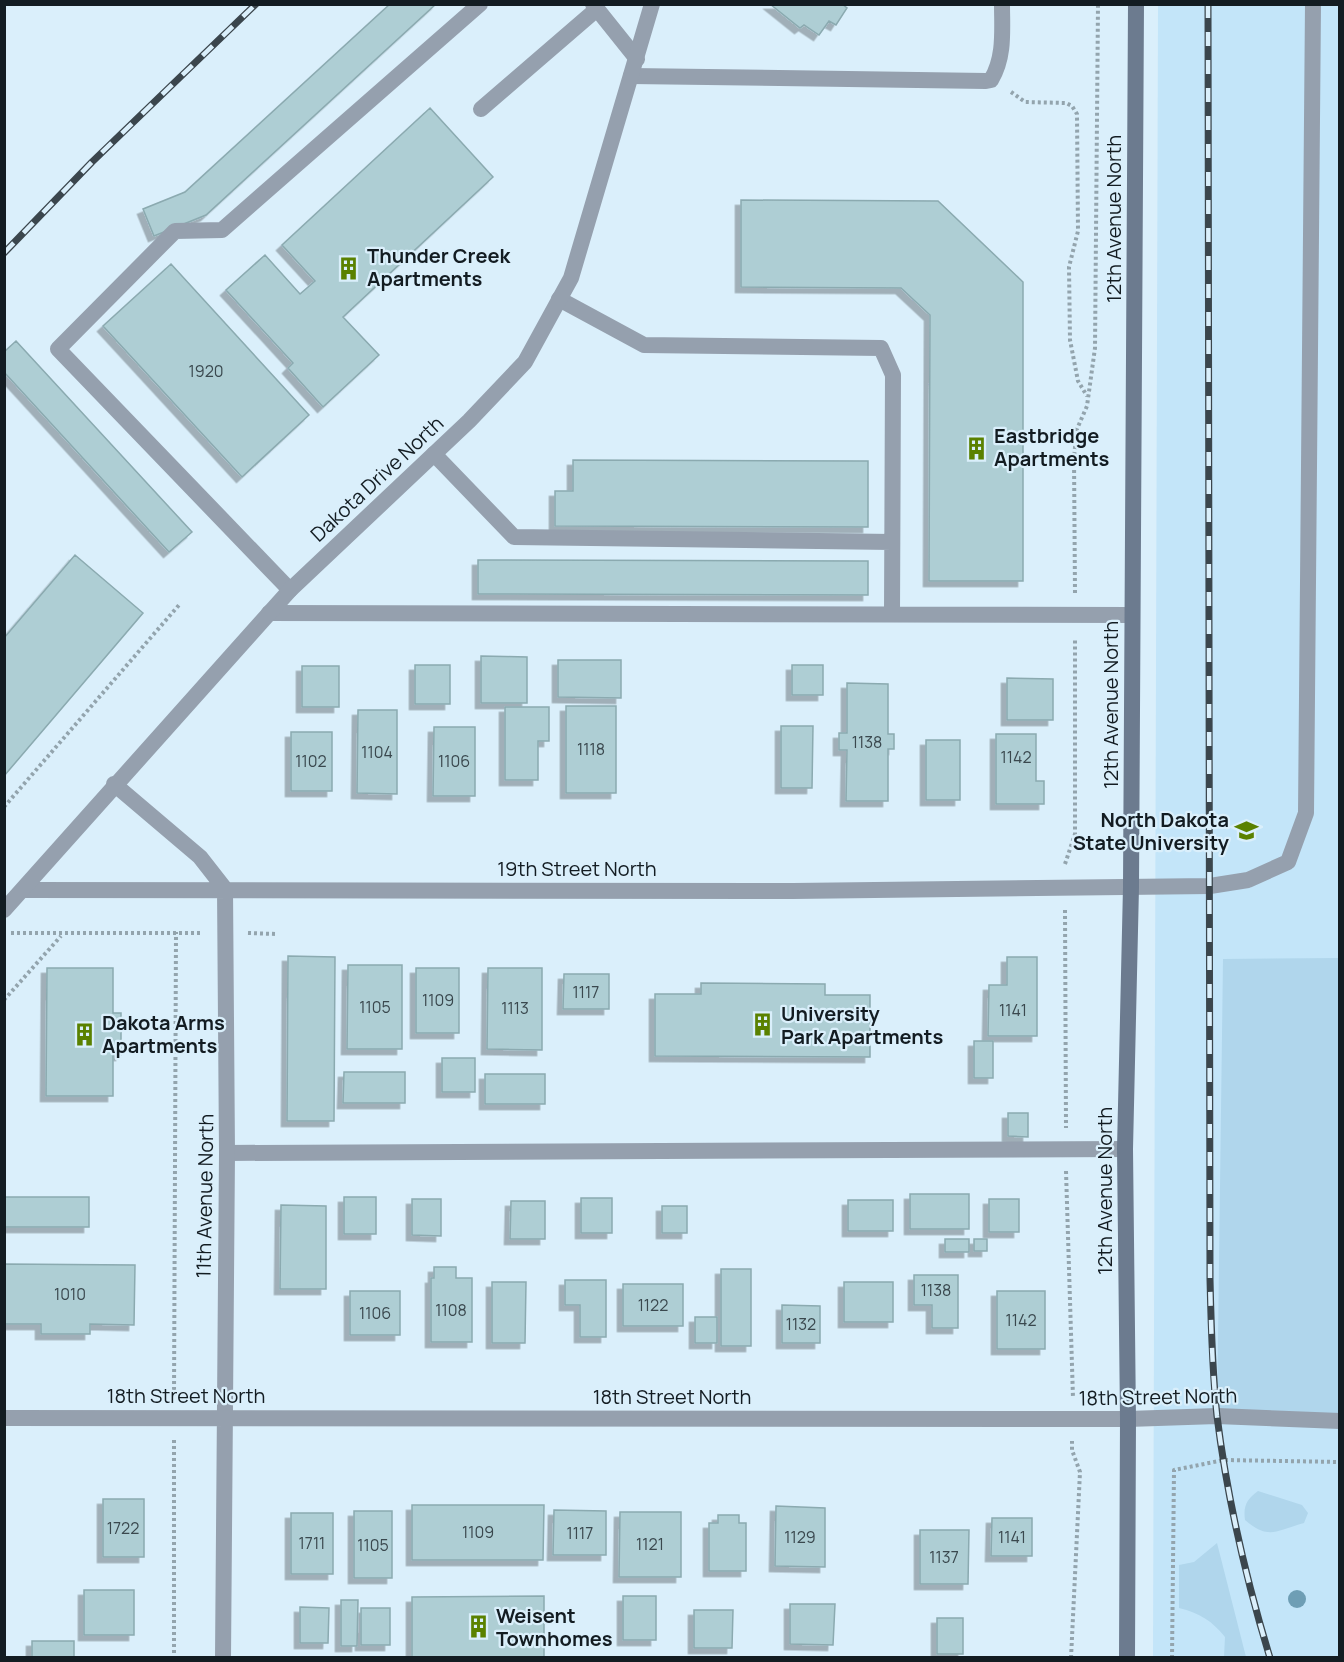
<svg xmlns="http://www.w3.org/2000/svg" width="1344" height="1662" font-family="Manrope,sans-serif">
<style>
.built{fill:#c3e5f9}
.green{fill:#b0d6ec}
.building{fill:#aeced4;stroke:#8baab0;stroke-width:1.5;filter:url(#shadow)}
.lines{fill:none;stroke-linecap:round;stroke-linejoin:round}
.path{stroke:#93a4ad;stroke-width:4;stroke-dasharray:3 3;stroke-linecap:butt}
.service{stroke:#95a0ae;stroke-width:16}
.minor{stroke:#95a0ae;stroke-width:16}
.tertiary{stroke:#95a0ae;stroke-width:16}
.secondary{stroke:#6c7b8f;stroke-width:16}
.rail-casing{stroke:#3b464d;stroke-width:7}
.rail{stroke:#daeffb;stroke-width:4.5;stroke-dasharray:14;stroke-linecap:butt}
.tree{fill:#6e9eb5}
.labels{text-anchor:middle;stroke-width:4.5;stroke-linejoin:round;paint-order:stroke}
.number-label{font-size:16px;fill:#3a484e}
.street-label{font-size:20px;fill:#131c22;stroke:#daeffb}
.poi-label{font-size:20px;font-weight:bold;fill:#131c22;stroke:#daeffb;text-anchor:start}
</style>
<defs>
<filter id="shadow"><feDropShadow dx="-5.5" dy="5.5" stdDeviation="0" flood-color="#0004"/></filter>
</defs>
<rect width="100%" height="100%" fill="#daeffb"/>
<path class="built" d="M1158,5H1339V1657H1153Z"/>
<path class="green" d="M1339,958V1421L1217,1416L1223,959Z
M1258,1491L1302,1505L1308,1513L1304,1523C1277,1530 1269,1541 1245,1520C1243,1506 1247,1499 1258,1491Z
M1217,1543L1246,1657H1224L1225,1637C1212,1621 1200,1613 1179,1608V1565L1194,1562Z"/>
<path class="building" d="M390,4H436L206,215L154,236L143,209L185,192Z
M770,4H842L847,8L836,25L829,21L819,35L804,25L800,28Z
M430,108L493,177L343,317L379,355L323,407L288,368L293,363L226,290L265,255L300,294L315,281L282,245Z
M741,200L938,201L1023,282V581H929L930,315L901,288L741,287Z
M171,264L309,415L242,477L103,326Z
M16,341L192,532L169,552L4,372V352Z
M573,460L868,461V527L555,526V491H573Z
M75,555L143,613L4,776V638Z
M478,560L868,561V595L478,594Z
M481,656L527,657V703H481Z
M558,660H621V698L558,697Z
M415,665H450V704H415Z
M792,665H823V695H792Z
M302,666H339V707H302Z
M1007,678L1053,679V720H1007Z
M847,683L888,684V734H894V749H888V801H846L847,750H839V733H847Z
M566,706H616V793H566Z
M505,707H549V741H538V780H505Z
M358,710H397V794L357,793Z
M781,726H813L812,788H781Z
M434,727H475V796H433Z
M291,732H332V791H291Z
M996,734H1036V781H1044V804H996Z
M926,740H960V800H926Z
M288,956L335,957L334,1121H287Z
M1007,957H1037V1036H988L989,985H1007Z
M348,965H402V1049H347Z
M47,968H113V1013H121V1055H113V1096H46Z
M416,968H459V1033H416Z
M488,968H542V1050L487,1049Z
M564,974H609V1009H563Z
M701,983L825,984V995H870V1057L655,1056V994H701Z
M974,1041H993V1078H974Z
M442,1058H475V1092H442Z
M344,1072H405V1103H343Z
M485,1074H545V1104H485Z
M1008,1113H1028V1137L1008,1136Z
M910,1194H969V1229H910Z
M4,1197H89V1227H4Z
M344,1197H376V1234H344Z
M581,1198H612V1233H581Z
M412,1199H441V1236L412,1235Z
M989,1199H1019V1232H989Z
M848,1200H893V1231H848Z
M511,1201H545V1239H510Z
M281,1205L326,1206V1289H280Z
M662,1206H687V1233H662Z
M945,1239H969V1252H945Z
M974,1239H987V1251H974Z
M4,1264L135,1265L134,1325L90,1324V1334H41V1324H4Z
M434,1267H456V1278H472V1342H431V1278H434Z
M721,1269H751V1346H721Z
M914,1275H958V1328H932V1305H914Z
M565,1280H606V1337H580V1305H565Z
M492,1282H526L525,1343H492Z
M844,1282H893V1322H844Z
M623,1284H683V1326H623Z
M350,1291H400V1335H350Z
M997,1291H1045V1349H997Z
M782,1305L820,1306V1343H782Z
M695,1317H717V1343H695Z
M103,1499H144V1557H103Z
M412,1505H544L543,1560H412Z
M776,1506L825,1508V1567L775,1566Z
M554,1510L606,1511V1555H553Z
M354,1511H392V1578H354Z
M620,1512H681V1577H619Z
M291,1513H333V1574H291Z
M718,1515H739V1523H746V1571H709V1523H718Z
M992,1518H1032V1556H991Z
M920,1530H969L968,1584H920Z
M84,1590H134V1635H84Z
M544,1596V1658H412V1597Z
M623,1596H656V1640H623Z
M341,1600H358L357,1646H341Z
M790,1604H835L833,1645L790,1644Z
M300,1607L329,1608L328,1643H300Z
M361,1608H390V1645H361Z
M694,1610H733L732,1648H694Z
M937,1618H963V1654H937Z
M32,1641H74V1658H32Z"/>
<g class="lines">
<path class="path" d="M1011,92L1025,102L1066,103L1072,106L1077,114L1078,231L1069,267L1070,340L1078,381L1087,396
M1075,593L1074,457L1077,429L1087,406L1095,348L1098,4
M4,807L179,605
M1065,864L1075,834V639
M1065,910L1066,1128
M11,933H202
M248,933L276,934
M4,1000L61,936
M1066,1171L1073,1398
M174,1396L176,932
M174,1440V1658
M1071,1658L1080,1472L1072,1450V1441
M1172,1658L1174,1470L1224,1460L1340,1462"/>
<path class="service" d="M593,4L637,59
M631,76L986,81L991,80C1005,57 1002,30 1002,4
M481,109L597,9
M559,299L644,345L881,348L893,375L892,614
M434,454L514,537L892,542
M290,590L58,349L175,231L222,230L480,4
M269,613L1132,615
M227,1153L1125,1149"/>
<path class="minor" d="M114,784L200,857L225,889L227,1153L223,1658
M23,890L793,891L1210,886L1248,880L1288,862L1306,813L1313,4
M4,1418L1128,1419"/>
<path class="tertiary" d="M4,910L290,590L469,421L525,362L571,278L652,4
M1128,1419L1217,1416L1340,1421"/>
<path class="secondary" d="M1127,1658L1128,1419L1125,1149L1131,887L1136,4"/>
<defs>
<path id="rail" d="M1208,4L1210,1279C1211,1324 1212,1370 1217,1416C1227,1497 1246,1579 1270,1658
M4,253L92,162L256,4"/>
</defs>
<use href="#rail" class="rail-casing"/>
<use href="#rail" class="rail"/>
</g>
<circle class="tree" cx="1297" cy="1599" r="9"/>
<defs>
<symbol id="building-bare" viewBox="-9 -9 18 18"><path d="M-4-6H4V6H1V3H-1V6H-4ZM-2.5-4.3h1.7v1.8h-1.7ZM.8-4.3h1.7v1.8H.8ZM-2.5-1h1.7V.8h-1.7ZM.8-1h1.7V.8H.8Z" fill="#5a8100" stroke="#daeffb" stroke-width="2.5" paint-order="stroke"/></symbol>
<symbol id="university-bare" viewBox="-9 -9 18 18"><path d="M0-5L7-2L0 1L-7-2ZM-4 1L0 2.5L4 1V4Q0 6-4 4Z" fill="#5a8100" stroke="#daeffb" stroke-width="2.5" paint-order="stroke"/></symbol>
</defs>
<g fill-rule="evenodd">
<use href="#building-bare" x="332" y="252" width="33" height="33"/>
<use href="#building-bare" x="960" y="432" width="33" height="33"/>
<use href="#university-bare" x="1230" y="814" width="33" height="33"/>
<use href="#building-bare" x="746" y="1008" width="33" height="33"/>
<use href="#building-bare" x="68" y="1018" width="33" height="33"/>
<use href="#building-bare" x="462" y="1610" width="33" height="33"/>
</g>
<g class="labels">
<g class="number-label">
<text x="206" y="377">1920</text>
<text x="867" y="748">1138</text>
<text x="591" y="755">1118</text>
<text x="377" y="758">1104</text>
<text x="1016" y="763">1142</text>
<text x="311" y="767">1102</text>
<text x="454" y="767">1106</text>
<text x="586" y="998">1117</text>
<text x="438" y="1006">1109</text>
<text x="375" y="1013">1105</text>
<text x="515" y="1014">1113</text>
<text x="1013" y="1016">1141</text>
<text x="936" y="1296">1138</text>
<text x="70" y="1300">1010</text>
<text x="653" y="1311">1122</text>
<text x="451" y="1316">1108</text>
<text x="375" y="1319">1106</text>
<text x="1021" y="1326">1142</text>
<text x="801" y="1330">1132</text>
<text x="123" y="1534">1722</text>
<text x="478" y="1538">1109</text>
<text x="580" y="1539">1117</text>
<text x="800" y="1543">1129</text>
<text x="1012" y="1543">1141</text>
<text x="312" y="1549">1711</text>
<text x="650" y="1550">1121</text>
<text x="373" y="1551">1105</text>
<text x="944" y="1563">1137</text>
</g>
<g class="street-label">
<text transform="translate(1114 219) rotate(-90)" y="7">12th Avenue North</text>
<text transform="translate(377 479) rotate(-43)" y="7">Dakota Drive North</text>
<text transform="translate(1111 705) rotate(-90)" y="7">12th Avenue North</text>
<text x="577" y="876">19th Street North</text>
<text transform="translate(1105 1191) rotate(-90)" y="7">12th Avenue North</text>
<text transform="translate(205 1196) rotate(-89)" y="7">11th Avenue North</text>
<text x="186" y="1403">18th Street North</text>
<text x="672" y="1404">18th Street North</text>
<text transform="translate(1158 1397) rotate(-1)" y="7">18th Street North</text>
</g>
<g class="poi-label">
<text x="367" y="263">Thunder Creek<tspan x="367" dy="23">Apartments</tspan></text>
<text x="994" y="443">Eastbridge<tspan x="994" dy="23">Apartments</tspan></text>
<text x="1229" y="827" text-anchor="end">North Dakota<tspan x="1229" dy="23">State University</tspan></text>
<text x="781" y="1021">University<tspan x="781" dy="23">Park Apartments</tspan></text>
<text x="102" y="1030">Dakota Arms<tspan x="102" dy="23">Apartments</tspan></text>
<text x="496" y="1623">Weisent<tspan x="496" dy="23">Townhomes</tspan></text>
</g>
</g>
<rect width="1344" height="1662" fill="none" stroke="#131c22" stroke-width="12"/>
</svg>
